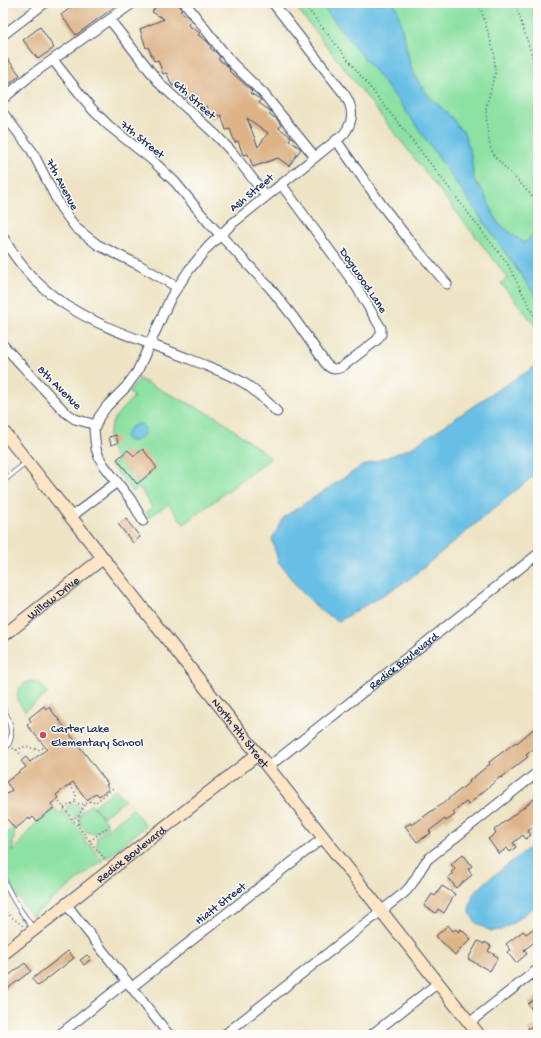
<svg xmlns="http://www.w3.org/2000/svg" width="541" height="1038" font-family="'Gochi Hand',sans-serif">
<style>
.green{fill:#8ce1a3;stroke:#548880}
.water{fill:#68bfe5;stroke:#4277a2}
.building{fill:#ddb387;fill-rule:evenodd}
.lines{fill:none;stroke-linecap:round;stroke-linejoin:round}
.lane-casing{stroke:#3b4a6d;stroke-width:6}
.street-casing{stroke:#3b4a6d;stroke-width:11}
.secondary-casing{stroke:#3b4a6d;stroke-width:14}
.path{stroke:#3b4a6d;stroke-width:1.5;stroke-dasharray:1 3;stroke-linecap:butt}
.lane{stroke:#fff;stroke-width:4.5}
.street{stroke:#fff;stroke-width:9}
.secondary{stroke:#fde5c5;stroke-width:12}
.poi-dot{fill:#d1495b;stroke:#fdfcf7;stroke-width:1.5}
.labels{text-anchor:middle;stroke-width:3;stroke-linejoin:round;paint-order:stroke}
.street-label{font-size:12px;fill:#1b2f5e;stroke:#fdfcf7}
.poi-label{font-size:12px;fill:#1b2f5e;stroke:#fdfcf7;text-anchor:start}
</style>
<rect width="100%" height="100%" fill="#fdfcf7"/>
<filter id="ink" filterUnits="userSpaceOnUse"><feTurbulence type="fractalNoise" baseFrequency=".025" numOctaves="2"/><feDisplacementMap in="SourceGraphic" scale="8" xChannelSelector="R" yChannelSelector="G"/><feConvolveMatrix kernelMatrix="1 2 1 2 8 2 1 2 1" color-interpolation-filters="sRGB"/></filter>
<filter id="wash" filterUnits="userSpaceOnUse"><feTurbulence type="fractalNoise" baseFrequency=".012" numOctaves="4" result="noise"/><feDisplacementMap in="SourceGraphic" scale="16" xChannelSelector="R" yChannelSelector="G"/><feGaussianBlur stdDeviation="0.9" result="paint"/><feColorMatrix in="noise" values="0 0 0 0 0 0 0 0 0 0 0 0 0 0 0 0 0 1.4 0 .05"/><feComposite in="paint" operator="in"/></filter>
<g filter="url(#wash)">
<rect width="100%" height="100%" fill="#eee4c5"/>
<path class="green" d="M293,3H538V329L501,283L508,278Z
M139,379L218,418L271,458L184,524L168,504L148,518L146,513L152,508L146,497L139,487L133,492L111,465L118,460C98,435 114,415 134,397L129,392Z
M29,681L38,682L48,693L25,711C16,699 13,689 29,681Z
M115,789L125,800L103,817L94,806Z
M71,804H75L82,807L77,815L76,820L66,808Z
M91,804L108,825C105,827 102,831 98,832C87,837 76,826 80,815C82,810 87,807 91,804Z
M55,808L60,813L64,810L86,839L84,841L87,845L89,843L103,860L32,916C16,897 3,874 3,848C3,844 2,839 4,836C6,833 11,830 14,828L15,829L12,852L37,822Z
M133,809L146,826L106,858L97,848V837Z"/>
<path class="water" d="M320,3H394L398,11L411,68L419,83L429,96L445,111L452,118L460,129L464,132L471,155L474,180L483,191L498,223L524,243L538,230V299L401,104Z
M538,365V472L408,580L339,621L322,612L298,588L278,561L272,539L284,517L362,466L393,455L413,447L494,392Z
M140,424C144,426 146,430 144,434L135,441H129L125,437C127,429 132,425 140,424Z
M538,841V904L510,925L501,930L491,931L483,927L476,923L470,913V905L473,894L488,880Z"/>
<g id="blocks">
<path class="building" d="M77,3H120L76,35L61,15Z
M158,3H176L180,6L182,9L180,11L187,16L191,20L188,25L200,33L198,35L208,42L211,46L210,48L217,53L220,57L218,59L225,64L230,69L229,71L237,77L252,91L250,93L260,99L261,100L259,103L269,110L271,112L269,114L277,119L281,125L279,128L291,137L289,140L301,149L289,166L278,158L253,167L248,154L243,155L238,141L235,143L230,129L226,130L221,115L212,119L206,106L198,109L193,95L185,98L179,83L172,86L167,73L163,74L158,60L154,61L148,47L146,48L140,29L164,19L152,12ZM247,118L268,133L258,147Z
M40,27L54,48L38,59L23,40Z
M3,53L20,75L3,90Z
M116,435L118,443L111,445L109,437Z
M143,449L157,468L137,484L117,459L128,450L134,456Z
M126,519L140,537L133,543L118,524Z
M44,706L46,709L49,707L76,742L108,784L106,785L109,789L99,796L96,793L87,800L73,782L56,795L58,798L51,804L54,808L37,821L33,817L30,820L29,818L15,829L3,814V797L12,790L6,782L26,767L21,761L26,757L30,762L47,749L27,725L31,722L29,718Z
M538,725V745L526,755L528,757L501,778L500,777L468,805L466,802L453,812L455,815L446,821L445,819L429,831L431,833L417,842L405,826L411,823L412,825L443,803L470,782L469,781L490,764L489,762L516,742L517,743Z
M538,796V818L534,821L537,824L528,831L531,835L526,839L523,835L513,843L516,847L510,852L507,848L499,854L488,839L496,833L494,830Z
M463,854L472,866L468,869L472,875L456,888L448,877L453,874L451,872L455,869L451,864Z
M442,886L455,894L444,913L438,909L436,913L424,906L432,894L435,896Z
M448,925L453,931L456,929L458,932L461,929L471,939L455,955L436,936Z
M538,925V939L524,950L527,954L516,963L507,952L511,950L506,944L523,931L526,934Z
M478,941L484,944L485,942L491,946L488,951L498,957L490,971L468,959Z
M68,951L74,958L38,986L32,979Z
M87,955L91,959L84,965L80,960Z
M25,963L31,971L3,992V980Z
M538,996V1018L528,1004Z
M538,1025V1035H529L528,1028Z"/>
</g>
</g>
<g filter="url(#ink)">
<use href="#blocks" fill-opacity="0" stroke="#3b4a6d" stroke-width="1"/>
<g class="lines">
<defs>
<path id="lane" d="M3,481L26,463
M3,709C11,722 16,739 3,751
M3,878C10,896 21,912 33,928"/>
<g id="street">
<path d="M185,3L220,48L233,64L264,94L315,157"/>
<path d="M110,20L161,85L216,135L232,152L266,196"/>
<path d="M3,35L45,3"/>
<path d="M53,60L92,109L108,125L152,160L175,182L208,222L271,289L294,318L326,364C332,370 335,370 342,367L377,340L381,334V328L356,286L281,184"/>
<path d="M3,99L31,75L133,3"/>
<path d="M3,113L32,151L61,208L76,228L98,245L139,265L177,287"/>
<path d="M336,140L381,204L409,240L447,284"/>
<path d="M3,237C46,315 115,329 192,360C211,368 231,374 247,385C258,393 268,402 277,412"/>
<path d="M3,345L65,412L75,419L96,425"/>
<path d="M71,517L117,482"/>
<path d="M143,521L131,500L103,464L99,457L96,449L94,430L99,417L107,406L126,387L137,372L171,297L189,270L207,248L233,223L344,134C354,121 354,109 345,95L273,3"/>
<path id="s1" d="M268,767L538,554"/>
<path d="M66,904L169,1035"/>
<path d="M132,987L323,838"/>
<path d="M469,1023L538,969"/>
<path d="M59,1035L127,981"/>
<path d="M224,1035L404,893C416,883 418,870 428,859L538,772"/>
<path d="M371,1035L438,983"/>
</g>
<g id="secondary">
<path id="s2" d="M3,431L479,1035"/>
<path id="s3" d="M3,636L103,558"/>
<path id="s4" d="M3,954L258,754"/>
</g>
</defs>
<use href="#lane" class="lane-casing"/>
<use href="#street" class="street-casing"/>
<use href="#secondary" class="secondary-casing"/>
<path class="path" d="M303,3L434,168L491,243L506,261L538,323
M479,3L488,32L494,53L495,73L486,108L487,128L490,147L495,157L538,202
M515,3L538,74
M13,748L18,751L24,759
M16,750L26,746L38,750L45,747
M70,785L76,794L75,803
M57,799L77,825
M85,805L79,815L78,826L105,860
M64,808L74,802C81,805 84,805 91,801L95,803L113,788
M90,841L109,826
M3,910L23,926"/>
<use href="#lane" class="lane"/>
<use href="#street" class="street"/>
<use href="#secondary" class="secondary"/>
</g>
</g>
<circle class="poi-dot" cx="43" cy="735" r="4"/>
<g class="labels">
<g class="street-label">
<text transform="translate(195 99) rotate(42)" y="4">6th Street</text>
<text transform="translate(143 139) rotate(39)" y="4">7th Street</text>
<text transform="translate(63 184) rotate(62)" y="4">7th Avenue</text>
<text transform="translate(251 192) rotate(-39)" y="4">Ash Street</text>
<text transform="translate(364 280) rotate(56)" y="4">Dogwood Lane</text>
<text transform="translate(60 387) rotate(45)" y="4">8th Avenue</text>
<text dy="4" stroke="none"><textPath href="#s3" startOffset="63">Willow Drive</textPath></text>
<text dy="4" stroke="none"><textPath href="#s1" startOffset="172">Redick Boulevard</textPath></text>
<text dy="4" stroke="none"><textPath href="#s2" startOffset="384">North 9th Street</textPath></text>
<text dy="4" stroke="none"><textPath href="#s4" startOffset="162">Redick Boulevard</textPath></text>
<text transform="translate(220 903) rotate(-38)" y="4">Hiatt Street</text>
</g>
<g class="poi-label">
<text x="51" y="732">Carter Lake<tspan x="51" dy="14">Elementary School</tspan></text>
</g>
</g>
<rect width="541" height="1038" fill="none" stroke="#fdfcf7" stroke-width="16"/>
</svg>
